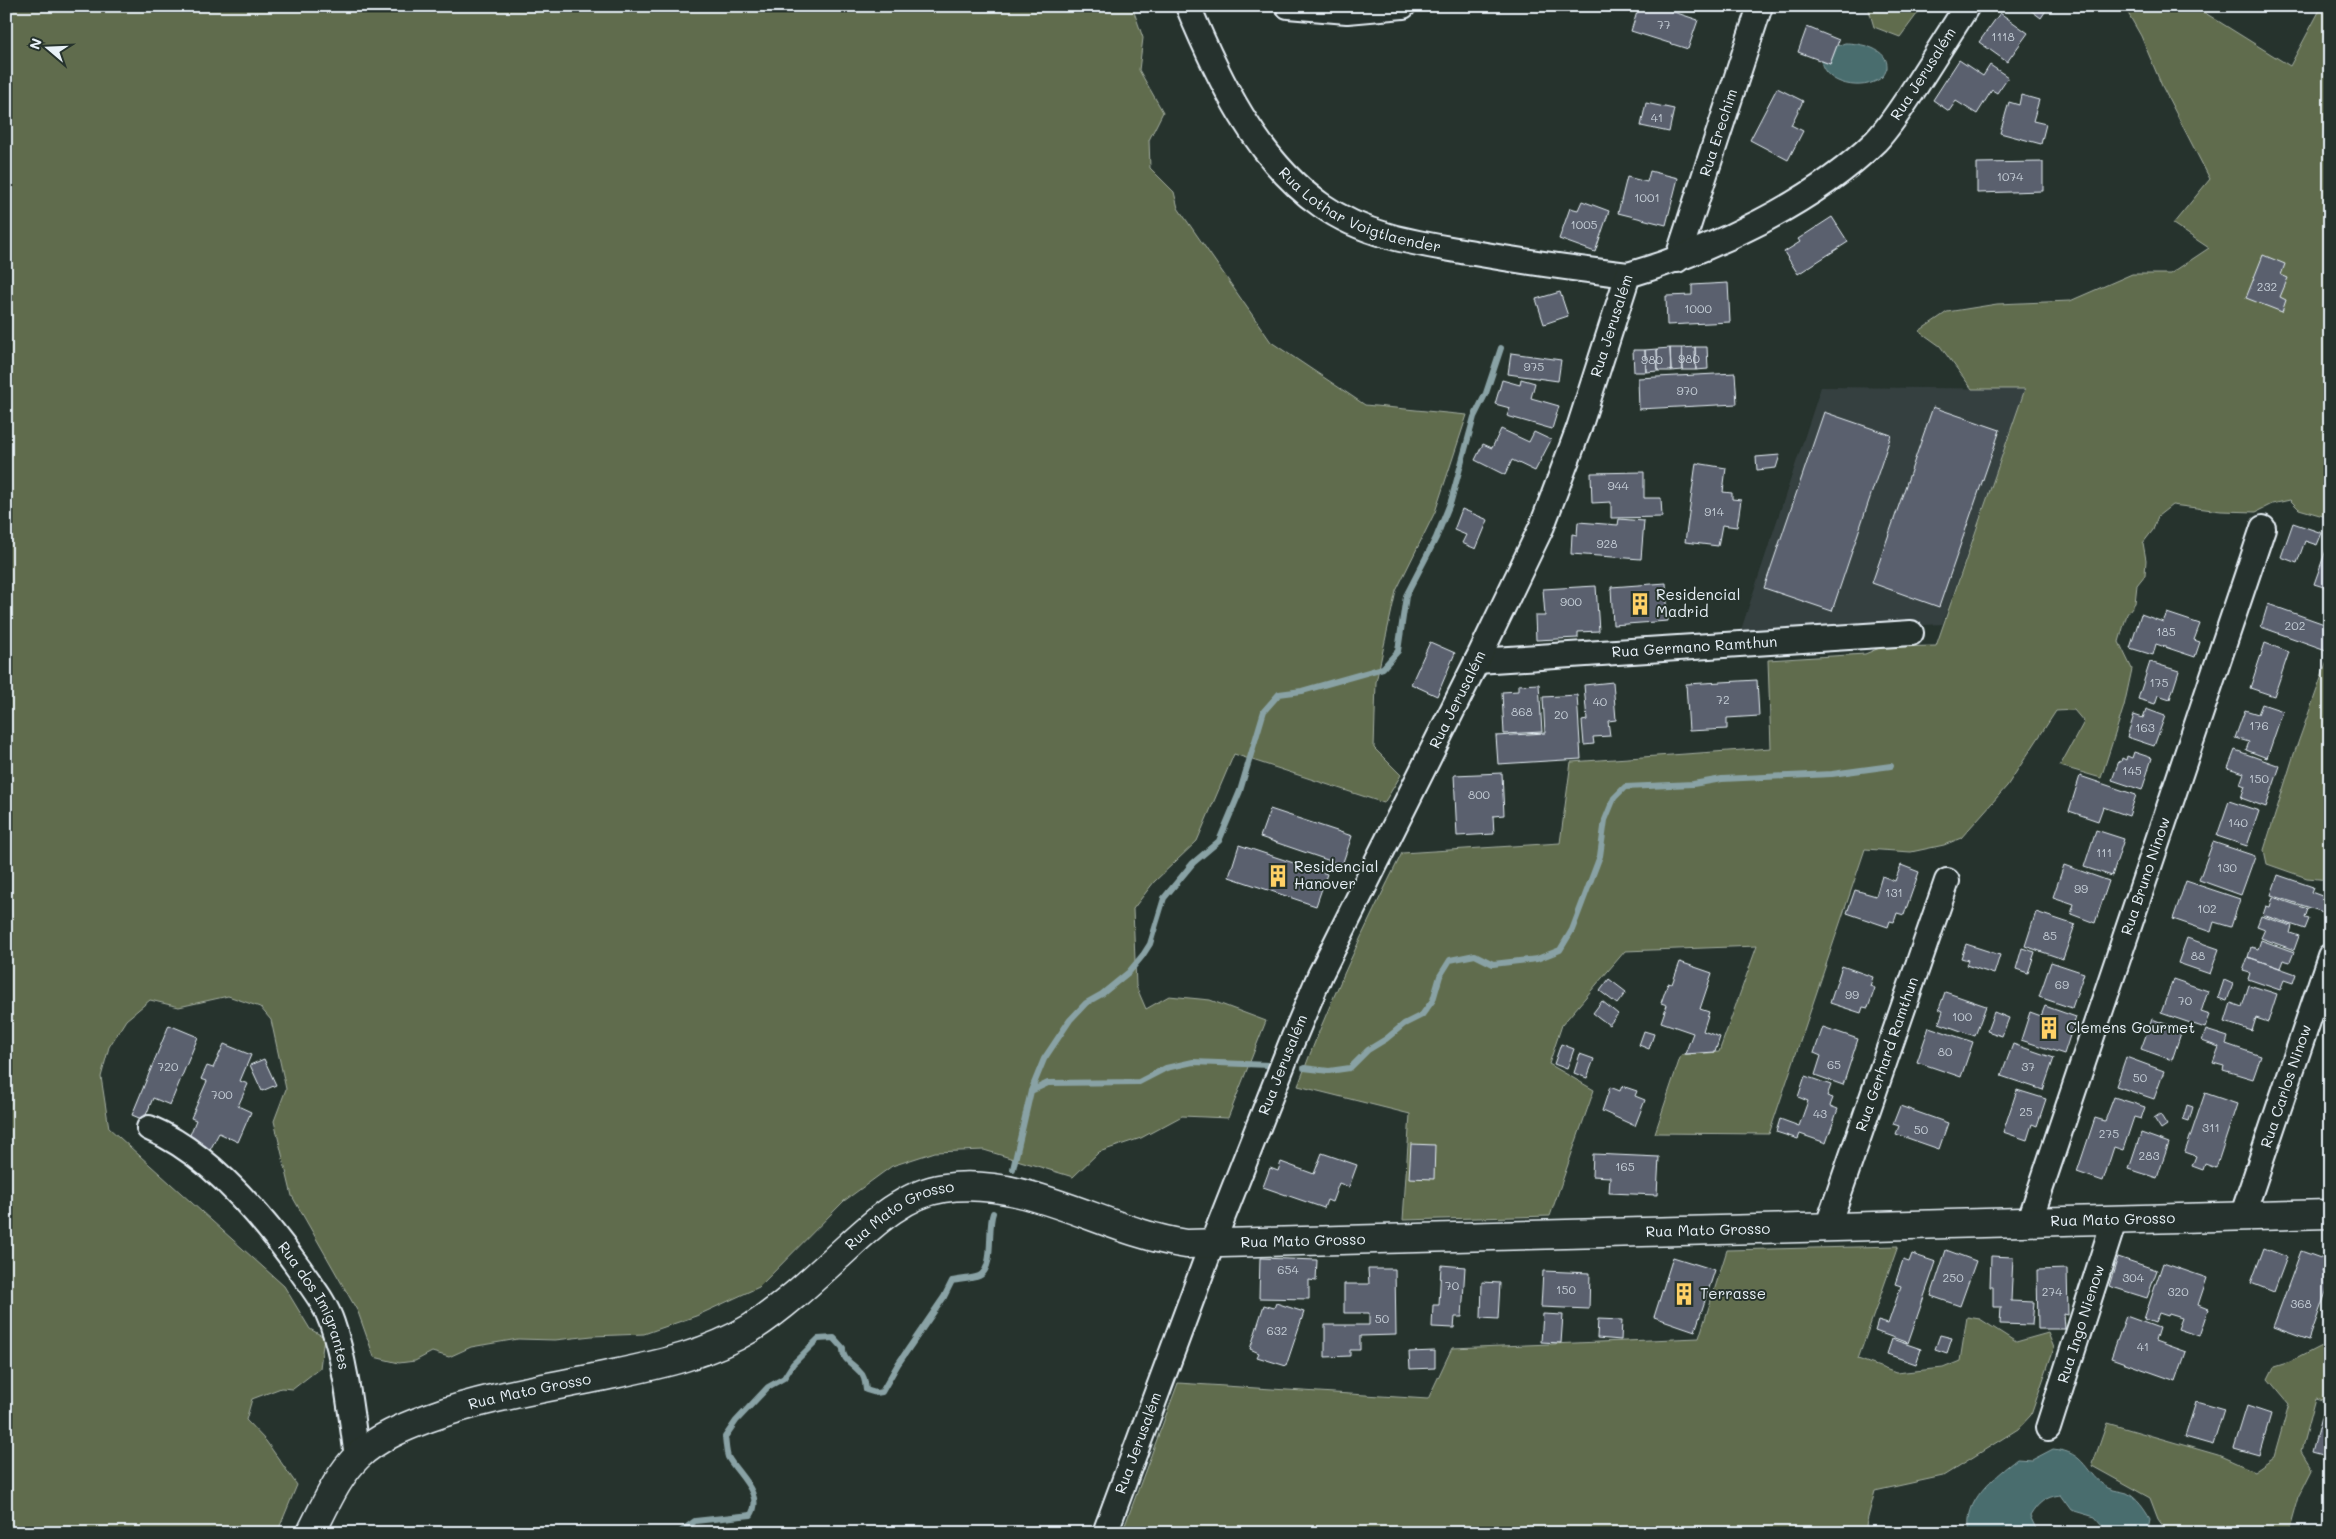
<svg xmlns="http://www.w3.org/2000/svg" width="2336" height="1539" font-family="Mali,sans-serif">
<style>
.built{fill:#364040}
.green{fill:#606c4d;stroke:#a4aea2}
.water{fill:#496d6e;stroke:#89a2a5}
.lines{fill:none;stroke-linecap:round;stroke-linejoin:round}
.stream{stroke:#89a2a5;stroke-width:6}
.building{fill:#5a606e;stroke:#e8f1f8}
.minor-casing{stroke:#e8f1f8;stroke-width:28}
.tertiary-casing{stroke:#e8f1f8;stroke-width:31}
.minor{stroke:#26332d;stroke-width:24}
.tertiary{stroke:#26332d;stroke-width:28}
.labels{text-anchor:middle;stroke-width:4;stroke-linejoin:round;paint-order:stroke}
.number-label{font-size:12px;fill:#c4cdd6}
.street-label{font-size:15px;fill:#e8f1f8;stroke:#26332d}
.poi-label{font-size:15px;fill:#e8f1f8;stroke:#26332d;text-anchor:start}
</style>
<rect width="100%" height="100%" fill="#26332d"/>
<filter id="ink" filterUnits="userSpaceOnUse"><feTurbulence type="fractalNoise" baseFrequency=".02" numOctaves="2"/><feDisplacementMap in="SourceGraphic" scale="10" xChannelSelector="R" yChannelSelector="G"/><feConvolveMatrix kernelMatrix="1 2 1 2 8 2 1 2 1" color-interpolation-filters="sRGB"/></filter>
<g filter="url(#ink)">
<path class="built" d="M1821,387L2025,389L1942,624L1739,636Z"/>
<path class="green" d="M6,6H1132L1143,38L1139,70L1163,112L1149,140L1150,168L1174,192L1178,208L1271,342L1365,405L1467,415L1435,512L1396,591L1376,682L1374,748L1401,775L1384,803L1234,754L1197,841L1154,882L1133,909L1136,986L1146,1009L1169,996L1210,1000L1266,1021L1228,1118L1182,1116L1141,1138L1099,1152L1073,1177L984,1150L935,1152L892,1166L844,1201L759,1287L696,1316L644,1334L592,1336L555,1340L518,1339L471,1347L449,1357L432,1352L415,1361L399,1363L374,1357L358,1312L292,1196L274,1121L286,1089L271,1020L260,1007L228,996L179,1007L150,1000L126,1020L109,1047L101,1077L109,1128L284,1286L310,1329L324,1337L320,1368L293,1389L281,1388L252,1399L246,1420L266,1441L297,1485L277,1533H6V1273L11,1185L6,1176Z
M1872,6H1923L1900,37L1874,27L1869,10Z
M2124,6H2194L2290,66L2322,6H2330V518L2299,509L2290,500L2272,504L2256,512L2221,511L2172,505L2158,516L2153,530L2143,543L2146,560L2145,575L2137,585L2135,603L2127,614L2119,642L2132,669L2124,706L2101,778L2060,766L2084,722L2074,710L2056,711L2007,786L1961,838L1944,845L1911,852L1865,849L1769,1134L1655,1133L1681,1055L1719,1052L1757,946L1625,951L1562,1025L1549,1064L1594,1090L1550,1216L1403,1220L1410,1114L1298,1086C1327,1006 1364,929 1402,853L1560,843L1571,762L1771,748L1768,660L1865,654L1882,647L1936,646L2025,389H1972L1940,346L1919,331L1947,312L1997,304L2070,301L2132,274H2170L2209,248L2173,224L2210,179L2162,86L2141,36Z
M2330,653V880L2307,878L2267,864L2264,850L2294,754Z
M1898,1246L1858,1359L1896,1373L1943,1368L1960,1361L1967,1317L1980,1319L2016,1342L2048,1333L2054,1348L2031,1415L2018,1429L1943,1476L1875,1491L1866,1525L1872,1533H1122L1178,1383L1428,1399L1452,1348L1699,1338L1727,1250Z
M2321,1346L2330,1358V1402L2315,1398L2301,1451L2312,1469L2298,1497L2288,1533H2168L2158,1519L2150,1498L2092,1466L2107,1423L2218,1455L2254,1471L2274,1457L2289,1404L2268,1379L2274,1367L2290,1362Z"/>
<path class="water" d="M1845,43C1859,43 1889,48 1887,68C1886,71 1884,76 1881,78C1863,92 1825,85 1821,61L1830,64L1837,46Z
M2053,1449C2087,1452 2084,1474 2108,1488C2114,1491 2121,1491 2127,1493C2137,1498 2145,1510 2150,1519L2147,1533H2109L2095,1517L2071,1510L2060,1495C2045,1497 2038,1503 2030,1516L2038,1533H1970C1962,1501 1994,1477 2017,1459L2032,1460Z"/>
<g class="lines">
<path class="stream" d="M1304,1068L1329,1071L1350,1068L1368,1050L1386,1039L1404,1024L1422,1015L1433,1000L1440,976L1450,960L1475,955L1493,964L1537,959L1560,950L1572,930L1600,856L1605,820L1614,798L1625,787L1693,784L1722,779L1832,774L1891,766
M1031,1091L1048,1083L1139,1082L1166,1068L1193,1062L1269,1065
M1013,1169L1031,1091L1044,1059L1070,1020L1086,1003L1102,994L1129,972L1143,955L1150,944L1164,898L1193,863L1219,841L1240,791L1264,711L1279,694L1302,691L1383,668L1398,651L1406,596L1436,538L1451,501L1474,417L1486,393L1501,348
M679,1533L695,1521L751,1515C764,1494 738,1475 728,1457C726,1451 726,1444 725,1437L736,1421L768,1387L784,1378L793,1364L818,1339L834,1338L843,1348C842,1360 852,1363 859,1371C865,1376 865,1383 866,1390L876,1393L882,1392L898,1364L944,1297L952,1281C960,1279 972,1279 979,1276C995,1269 987,1228 993,1213"/>
</g>
<path class="building" d="M1639,6H1673L1671,11L1698,20L1688,49L1631,31Z
M2025,6H2049L2041,18Z
M2000,13L2028,33L2007,62L1979,42Z
M1807,27L1839,40L1830,64L1798,52Z
M1959,60L1983,76L1990,65L2008,77L1997,93L1992,90L1977,114L1956,101L1949,111L1933,100Z
M1777,88L1803,101L1791,125L1803,131L1788,160L1750,140Z
M2021,95L2039,100L2033,121L2046,124L2041,144L2000,133L2009,102L2019,105Z
M1646,103L1674,109L1669,132L1641,126Z
M2043,162V191L1977,193V163Z
M1650,171L1678,178L1666,225L1618,213L1627,177L1647,182Z
M1582,201L1609,211L1595,252L1559,239L1570,208L1578,210Z
M1832,217L1848,242L1798,274L1784,252L1800,242L1798,239Z
M2263,255L2285,264L2281,275L2288,278L2280,297L2286,300L2282,312L2246,298Z
M1728,283L1730,322L1667,325L1666,296L1692,295V285Z
M1560,292L1568,316L1544,324L1536,299Z
M1695,347H1707L1708,369L1696,370Z
M1695,347L1696,370H1683L1682,348Z
M1670,348L1671,371H1658L1657,349Z
M1670,348H1682L1683,370L1671,371Z
M1657,349L1658,371L1646,372L1645,350Z
M1633,350H1645L1646,372H1634Z
M1511,353L1561,360L1558,381L1508,374Z
M1735,373L1737,404L1639,409L1638,378Z
M1521,379L1535,383L1531,398L1559,406L1552,429L1507,416L1510,408L1495,404L1502,380L1520,385Z
M1933,407L2000,430L1939,607L1872,583Z
M1824,412L1891,435L1832,611L1764,588Z
M1501,429L1529,442L1534,432L1551,440L1535,471L1512,460L1505,475L1475,460L1483,444L1492,448Z
M1780,455L1776,468L1757,470L1756,457Z
M1696,463L1726,468L1723,492L1732,493V499L1741,500L1737,527L1722,525L1718,546L1685,542Z
M1644,472V498H1661L1662,517L1611,518V502L1592,503L1591,473Z
M1462,509L1488,520L1476,549L1462,543L1466,535L1454,530Z
M1619,519L1644,521L1641,559L1571,554L1572,534L1577,535L1578,522L1618,525Z
M2293,523L2322,533L2317,545L2305,541L2297,563L2281,557Z
M2330,539V589L2314,584Z
M1666,583L1668,621L1613,625L1611,587Z
M1596,586L1599,631L1578,632V638L1536,640L1535,616H1545L1543,589Z
M2268,604L2330,626V639L2326,650L2261,627Z
M2167,613L2200,624L2194,640L2200,642L2195,657L2156,644L2153,655L2130,648L2141,614L2163,622Z
M1430,642L1455,653L1437,696L1411,684Z
M2265,643L2289,652L2274,696L2250,688Z
M2150,662L2179,671L2170,699L2158,695L2155,704L2138,699Z
M1757,680L1759,716L1727,718V729L1689,731L1686,684Z
M1613,682L1616,720L1608,721L1610,736L1593,737L1594,744L1584,745L1582,721L1587,720L1584,685Z
M1539,684L1542,732L1504,734L1502,692L1518,691V685Z
M1577,695L1581,759L1498,764L1496,736L1545,733L1543,697Z
M2262,704L2283,711L2267,758L2246,750L2249,742L2235,738L2245,710L2258,714Z
M2146,709L2165,716L2154,746L2127,737L2134,715L2143,718Z
M2235,750L2280,766L2266,807L2241,798L2245,786L2240,784L2244,773L2228,768Z
M2134,752L2152,758L2142,790L2112,780L2119,761L2121,762L2122,758L2126,760L2127,756L2132,758Z
M1502,773L1504,815L1493,816L1494,834L1457,836L1454,775Z
M2080,776L2136,795L2129,816L2103,807L2098,821L2069,811Z
M2229,801L2259,811L2247,846L2217,836Z
M1270,809L1352,836L1342,865L1260,837Z
M2096,830L2124,839L2112,876L2084,867Z
M2213,842L2255,856L2241,895L2199,880Z
M1239,845L1327,874L1316,906L1229,877Z
M1901,865L1919,872L1904,915L1897,913L1894,922L1890,921L1888,927L1847,913L1855,890L1876,896L1882,876L1895,881Z
M2064,865L2109,881L2095,923L2071,914L2074,904L2053,897Z
M2278,875L2313,887L2311,892L2330,899L2326,913L2271,895Z
M2186,881L2240,899L2231,927L2214,922L2211,932L2173,919Z
M2273,897L2308,909L2305,918L2309,919L2305,929L2263,915L2266,906L2270,907Z
M2036,912L2075,925L2063,959L2025,946Z
M2261,916L2292,926L2290,933L2299,936L2294,950L2261,938L2265,929L2257,926Z
M2187,938L2219,949L2210,974L2178,963Z
M2261,940L2294,952L2290,962L2283,960L2280,968L2248,957L2251,947L2258,949Z
M1966,944L2000,955L1994,974L1966,965L1968,960L1961,958Z
M2022,948L2035,952L2028,973L2016,969Z
M2248,957L2296,974L2293,983L2284,980L2280,990L2248,979L2250,973L2243,971Z
M1680,962L1712,973L1700,1009L1709,1012L1703,1031L1720,1037L1715,1052L1685,1054L1693,1033L1661,1022L1667,1005L1661,1003L1668,983L1672,984Z
M2051,962L2084,973L2072,1008L2039,997Z
M1842,966L1873,977L1870,986L1875,988L1868,1008L1863,1007L1861,1013L1830,1003Z
M1609,979L1626,992L1617,1004L1600,991Z
M2173,979L2208,991L2201,1012L2210,1015L2205,1028L2161,1013Z
M2224,980L2233,984L2227,1001L2218,998Z
M2249,985L2277,994L2268,1022L2256,1018L2252,1031L2225,1022L2231,1003L2242,1007Z
M1945,992L1986,1006L1975,1036L1939,1023L1943,1011L1939,1009Z
M1602,1001L1618,1014L1609,1025L1593,1013Z
M2045,1006L2076,1017L2064,1054L2021,1040L2030,1012L2041,1016Z
M1994,1012L2009,1018L2002,1036L1987,1031Z
M2152,1019L2182,1030L2172,1060L2141,1049Z
M169,1025L198,1037L170,1105L153,1098L144,1120L132,1115Z
M1823,1027L1858,1039L1843,1085L1815,1075L1821,1056L1814,1053Z
M1929,1027L1973,1042L1961,1077L1917,1062Z
M2206,1030L2228,1037L2226,1044L2261,1056L2253,1079L2223,1070L2224,1066L2213,1063L2219,1047L2202,1041Z
M1644,1031L1654,1034L1649,1049L1639,1045Z
M224,1044L251,1055L240,1081L248,1084L238,1106L251,1112L238,1142L219,1133L210,1150L188,1140L196,1120L191,1118L207,1081L201,1079L207,1066L213,1068Z
M1561,1044L1574,1049L1567,1069L1554,1064Z
M2013,1044L2054,1058L2043,1090L2001,1076Z
M1580,1054L1594,1059L1587,1078L1574,1073Z
M2126,1057L2164,1071L2154,1099L2116,1086Z
M264,1059L276,1085L262,1091L250,1065Z
M1805,1076L1831,1085L1827,1096L1833,1098L1830,1106L1838,1109L1826,1143L1800,1134L1798,1139L1776,1132L1780,1119L1799,1126L1808,1101L1798,1097Z
M1622,1086L1637,1091L1635,1096L1645,1100L1635,1126L1602,1111L1610,1087L1620,1091Z
M2017,1090L2046,1099L2037,1126L2032,1124L2027,1140L2003,1132Z
M2205,1093L2237,1104L2216,1168L2205,1164L2203,1170L2192,1166L2196,1156L2185,1152Z
M2114,1097L2145,1107L2141,1119L2134,1117L2123,1150L2114,1147L2103,1181L2077,1172L2095,1118L2105,1121Z
M2187,1105L2193,1107L2189,1121L2183,1119Z
M1900,1106L1948,1123L1939,1149L1896,1134L1899,1126L1893,1124Z
M2160,1114L2167,1125L2161,1129L2154,1118Z
M2141,1133L2169,1143L2157,1178L2129,1169Z
M1411,1144L1435,1145L1434,1179L1409,1178Z
M1322,1153L1357,1165L1349,1187L1339,1183L1332,1202L1327,1200L1324,1208L1263,1187L1270,1168L1278,1171L1281,1162L1314,1174Z
M1593,1154L1659,1157L1657,1195L1609,1193L1610,1177L1592,1176Z
M2264,1248L2287,1257L2274,1292L2251,1283Z
M1946,1250L1976,1261L1960,1306L1931,1296Z
M2301,1251L2326,1260L2322,1272L2330,1274V1281L2309,1340L2273,1327Z
M1912,1254L1936,1262L1908,1343L1875,1331L1878,1321L1888,1324L1901,1286L1895,1284L1903,1260L1909,1262Z
M1991,1256L2013,1257L2011,1301L2034,1302L2032,1325L2000,1324L2001,1307H1993V1287H1990Z
M1673,1257L1715,1270L1695,1331L1654,1317Z
M2118,1257L2157,1270L2147,1298L2109,1286Z
M1260,1258L1317,1260L1316,1281L1309,1280V1299L1259,1298Z
M2163,1263L2207,1278L2198,1305L2208,1309L2199,1336L2178,1329L2182,1318L2169,1314L2168,1316L2159,1313L2155,1323L2144,1319Z
M1441,1265L1465,1267L1462,1317H1455L1454,1328L1432,1327L1433,1305H1439Z
M1368,1269H1395L1396,1335L1360,1336V1350H1350V1356L1325,1357V1325H1369V1313H1344V1284H1369Z
M2067,1269L2068,1315L2064,1314L2065,1329H2038L2037,1270Z
M1543,1271L1590,1273L1589,1309L1541,1307Z
M1482,1282L1500,1283L1498,1319L1481,1318Z
M1276,1303L1304,1312L1286,1366L1257,1357L1259,1353L1250,1349L1264,1305L1274,1308Z
M1543,1314L1563,1315L1561,1343L1541,1342Z
M2126,1316L2159,1328L2155,1341L2186,1352L2176,1381L2111,1358Z
M1598,1319L1622,1320L1621,1340L1597,1338Z
M1940,1335L1952,1338L1947,1353L1935,1349Z
M1892,1339L1921,1349L1916,1364L1887,1354Z
M1435,1351V1368L1410,1369L1409,1352Z
M2196,1402L2224,1410L2213,1445L2185,1437Z
M2247,1406L2271,1414L2259,1455L2234,1448Z
M2322,1414L2330,1416V1457L2312,1452Z"/>
<g class="lines">
<defs>
<g id="minor">
<path id="s1" d="M1188,6C1217,76 1257,161 1321,205C1366,237 1421,244 1474,253C1526,262 1576,269 1628,275"/>
<path d="M1288,6L1347,11L1403,6"/>
<path id="s2" d="M1677,260L1760,6"/>
<path id="s3" d="M1477,661L1911,633"/>
<path id="s4" d="M149,1128C209,1153 262,1216 299,1268C311,1286 325,1302 332,1323C346,1363 351,1415 357,1457"/>
<path id="s5" d="M2242,1217L2330,956"/>
<path id="s6" d="M2029,1223L2263,528"/>
<path id="s7" d="M1827,1228L1947,881"/>
<path id="s8" d="M2048,1428L2114,1221"/>
<path id="s9" d="M1105,1533L1212,1244L1291,1044L1320,975L1477,661L1542,526L1579,428L1628,275C1711,251 1813,203 1876,141C1891,125 1904,104 1916,86C1933,59 1950,33 1967,6"/>
</g>
<g id="tertiary">
<path id="s10" d="M311,1533C324,1508 337,1476 358,1456C377,1438 404,1427 428,1418C488,1396 552,1387 614,1374C662,1364 708,1354 751,1328C782,1308 809,1283 836,1258C867,1230 901,1194 944,1188C1029,1176 1105,1232 1186,1244L2330,1214"/>
</g>
</defs>
<use href="#minor" class="minor-casing"/>
<use href="#tertiary" class="tertiary-casing"/>
<use href="#minor" class="minor"/>
<use href="#tertiary" class="tertiary"/>
</g>
</g>
<defs>
<symbol id="building-bare" viewBox="-9 -9 18 18"><path d="M-4-6H4V6H1V3H-1V6H-4ZM-2.5-4.3h1.7v1.8h-1.7ZM.8-4.3h1.7v1.8H.8ZM-2.5-1h1.7V.8h-1.7ZM.8-1h1.7V.8H.8Z" fill="#ffd166" stroke="#26332d" stroke-width="2.5" paint-order="stroke"/></symbol>
</defs>
<g fill-rule="evenodd">
<use href="#building-bare" x="1624" y="588" width="32" height="32"/>
<use href="#building-bare" x="1262" y="860" width="32" height="32"/>
<use href="#building-bare" x="2033" y="1012" width="32" height="32"/>
<use href="#building-bare" x="1668" y="1278" width="32" height="32"/>
</g>
<g class="labels">
<g class="number-label">
<text x="1664" y="29">77</text>
<text x="2003" y="41">1118</text>
<text x="1657" y="122">41</text>
<text x="2010" y="181">1074</text>
<text x="1647" y="202">1001</text>
<text x="1584" y="229">1005</text>
<text x="2267" y="291">232</text>
<text x="1698" y="313">1000</text>
<text x="1689" y="363">980</text>
<text x="1652" y="364">980</text>
<text x="1534" y="371">975</text>
<text x="1687" y="395">970</text>
<text x="1618" y="490">944</text>
<text x="1714" y="516">914</text>
<text x="1607" y="548">928</text>
<text x="1571" y="606">900</text>
<text x="2295" y="630">202</text>
<text x="2166" y="636">185</text>
<text x="2159" y="687">175</text>
<text x="1723" y="704">72</text>
<text x="1600" y="706">40</text>
<text x="1522" y="716">868</text>
<text x="1561" y="719">20</text>
<text x="2259" y="730">176</text>
<text x="2145" y="732">163</text>
<text x="2132" y="775">145</text>
<text x="2259" y="783">150</text>
<text x="1479" y="799">800</text>
<text x="2238" y="827">140</text>
<text x="2104" y="857">111</text>
<text x="2227" y="872">130</text>
<text x="2081" y="893">99</text>
<text x="1894" y="897">131</text>
<text x="2207" y="913">102</text>
<text x="2050" y="940">85</text>
<text x="2198" y="960">88</text>
<text x="2062" y="989">69</text>
<text x="1852" y="999">99</text>
<text x="2185" y="1005">70</text>
<text x="1962" y="1021">100</text>
<text x="1945" y="1056">80</text>
<text x="1834" y="1069">65</text>
<text x="168" y="1071">720</text>
<text x="2028" y="1071">37</text>
<text x="2140" y="1082">50</text>
<text x="222" y="1099">700</text>
<text x="2026" y="1116">25</text>
<text x="1820" y="1118">43</text>
<text x="2211" y="1132">311</text>
<text x="1921" y="1134">50</text>
<text x="2109" y="1138">275</text>
<text x="2149" y="1160">283</text>
<text x="1625" y="1171">165</text>
<text x="1288" y="1274">654</text>
<text x="1953" y="1282">250</text>
<text x="2133" y="1282">304</text>
<text x="1452" y="1290">70</text>
<text x="1566" y="1294">150</text>
<text x="2052" y="1296">274</text>
<text x="2178" y="1296">320</text>
<text x="2301" y="1308">368</text>
<text x="1382" y="1323">50</text>
<text x="1277" y="1335">632</text>
<text x="2143" y="1351">41</text>
</g>
<g class="street-label">
<text dy="5" stroke="none"><textPath href="#s9" startOffset="1731">Rua Jerusalém</textPath></text>
<text dy="5" stroke="none"><textPath href="#s2" startOffset="134">Rua Erechim</textPath></text>
<text dy="5" stroke="none"><textPath href="#s1" startOffset="280">Rua Lothar Voigtlaender</textPath></text>
<text dy="5" stroke="none"><textPath href="#s9" startOffset="1311">Rua Jerusalém</textPath></text>
<text dy="5" stroke="none"><textPath href="#s3" startOffset="218">Rua Germano Ramthun</textPath></text>
<text dy="5" stroke="none"><textPath href="#s9" startOffset="906">Rua Jerusalém</textPath></text>
<text dy="5" stroke="none"><textPath href="#s6" startOffset="366">Rua Bruno Ninow</textPath></text>
<text dy="5" stroke="none"><textPath href="#s7" startOffset="184">Rua Gerhard Ramthun</textPath></text>
<text dy="5" stroke="none"><textPath href="#s9" startOffset="501">Rua Jerusalém</textPath></text>
<text dy="5" stroke="none"><textPath href="#s5" startOffset="138">Rua Carlos Ninow</textPath></text>
<text dy="5" stroke="none"><textPath href="#s10" startOffset="696">Rua Mato Grosso</textPath></text>
<text dy="5" stroke="none"><textPath href="#s10" startOffset="1926">Rua Mato Grosso</textPath></text>
<text dy="5" stroke="none"><textPath href="#s10" startOffset="1521">Rua Mato Grosso</textPath></text>
<text dy="5" stroke="none"><textPath href="#s10" startOffset="1116">Rua Mato Grosso</textPath></text>
<text dy="5" stroke="none"><textPath href="#s4" startOffset="249">Rua dos Imigrantes</textPath></text>
<text dy="5" stroke="none"><textPath href="#s8" startOffset="109">Rua Ingo Nienow</textPath></text>
<text dy="5" stroke="none"><textPath href="#s10" startOffset="276">Rua Mato Grosso</textPath></text>
<text dy="5" stroke="none"><textPath href="#s9" startOffset="96">Rua Jerusalém</textPath></text>
</g>
<g class="poi-label">
<text x="1656" y="600">Residencial<tspan x="1656" dy="17">Madrid</tspan></text>
<text x="1294" y="872">Residencial<tspan x="1294" dy="17">Hanover</tspan></text>
<text x="2066" y="1033">Clemens Gourmet</text>
<text x="1700" y="1299">Terrasse</text>
</g>
</g>
<rect width="2336" height="1539" fill="none" stroke="#26332d" stroke-width="25"/>
<rect x="12" y="12" width="2311" height="1514" fill="none" stroke="#e8f1f8" stroke-width="2" filter="url(#ink)"/>
<g transform="translate(48 48) rotate(289)" stroke="#26332d" stroke-width="4" paint-order="stroke">
<path d="M0-4L9 19L0 12L-9 19Z" fill="#e8f1f8"/>
<text y="-8" font-size="14" font-weight="bold" text-anchor="middle" fill="#e8f1f8">N</text>
</g>
</svg>
